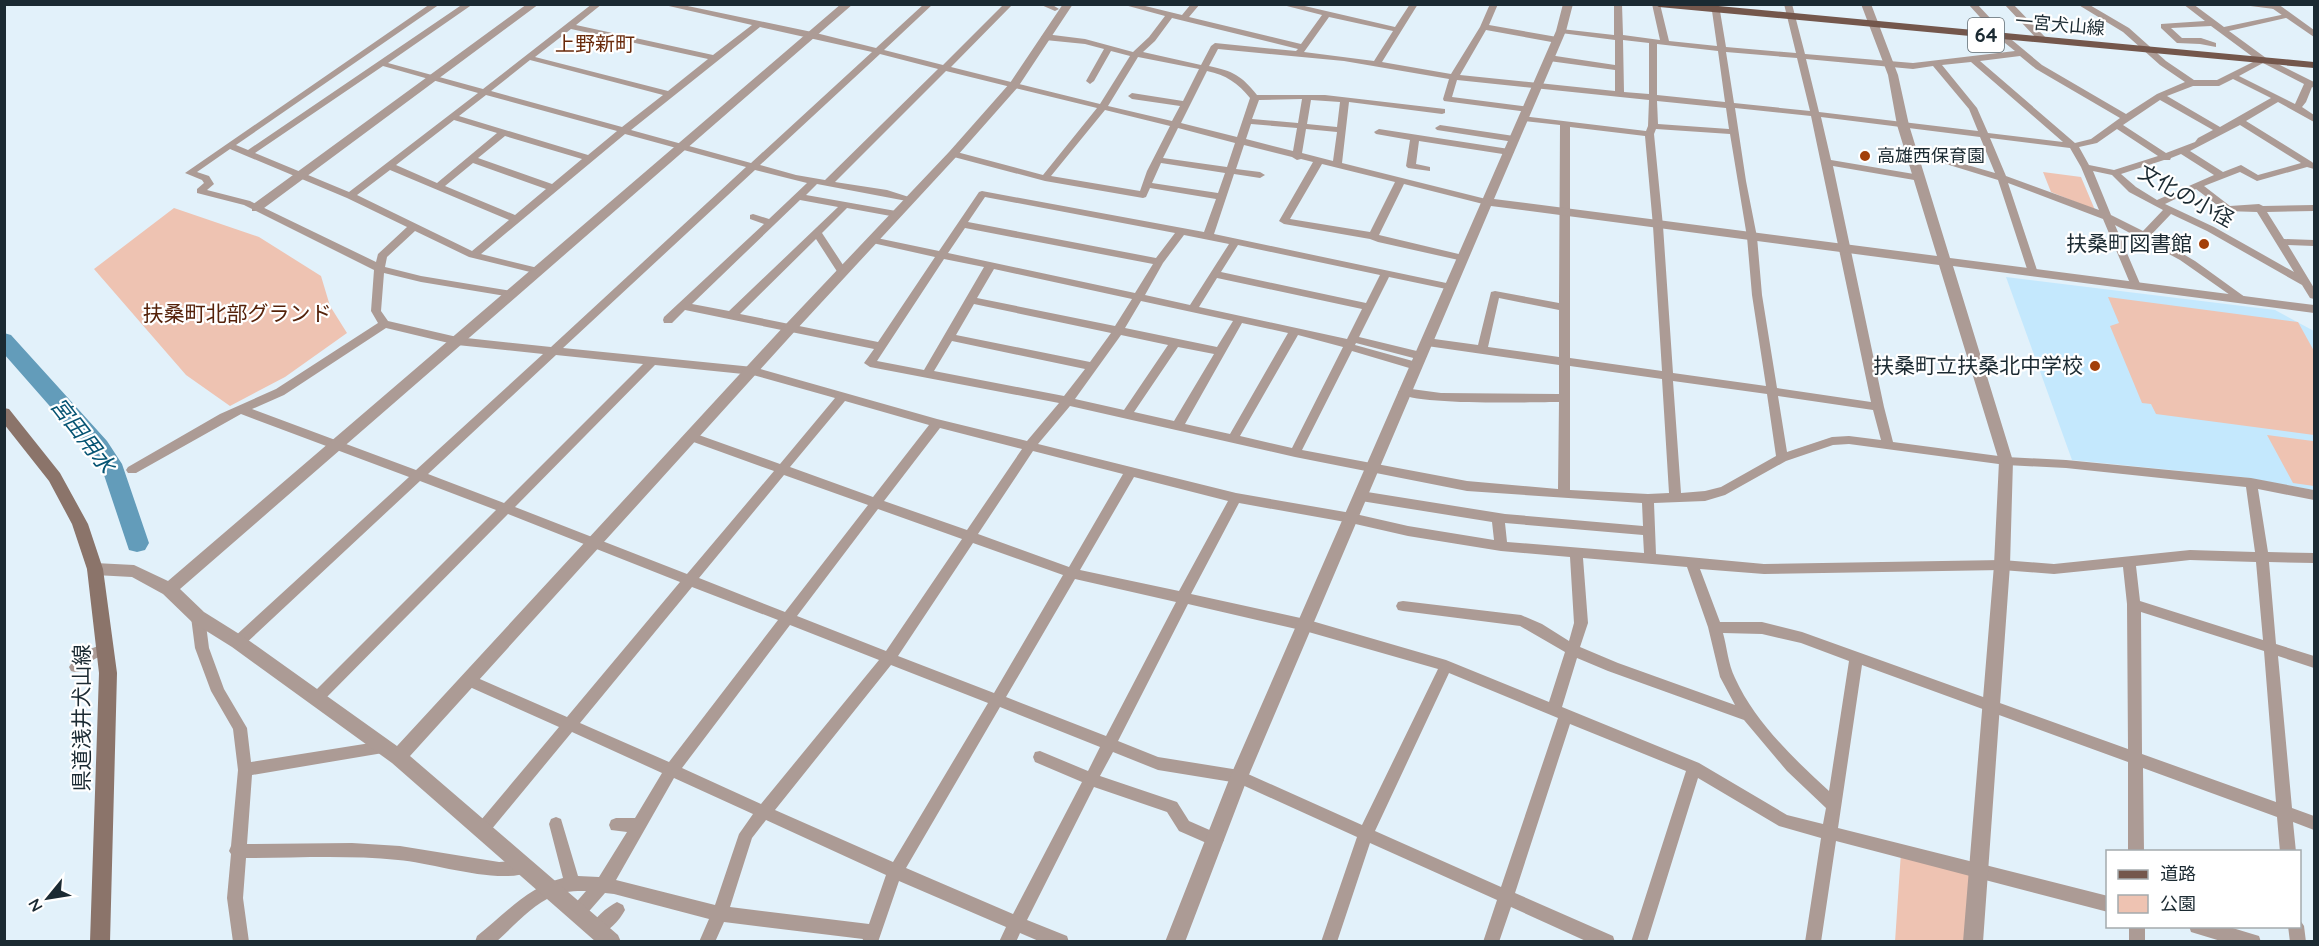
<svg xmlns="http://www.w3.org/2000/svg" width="2319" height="946" viewBox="0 0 2319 946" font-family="Quicksand,'Noto Sans JP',sans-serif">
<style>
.built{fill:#c4e8fd}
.green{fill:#eec3b2}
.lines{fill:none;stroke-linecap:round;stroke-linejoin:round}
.river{fill:#639cba;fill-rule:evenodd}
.minor{fill:#ac9b95;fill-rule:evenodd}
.tertiary{fill:#ac9b95;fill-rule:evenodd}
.secondary{fill:#8b746a;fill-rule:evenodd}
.primary{fill:#74574c;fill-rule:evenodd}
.poi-dot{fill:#a3400a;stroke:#fff;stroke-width:2}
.labels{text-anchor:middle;stroke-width:4.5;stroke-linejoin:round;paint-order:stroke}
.far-street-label{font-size:18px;fill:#1b2a32;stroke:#fff}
.far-poi-label{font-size:18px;fill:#1b2a32;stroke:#fff;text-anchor:start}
.shield{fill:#fff;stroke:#5f6a70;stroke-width:1.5}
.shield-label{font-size:20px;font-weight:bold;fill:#1b2a32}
.far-quarter-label{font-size:20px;fill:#692a0b;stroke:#fff}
.street-label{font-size:21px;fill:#1b2a32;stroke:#fff}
.poi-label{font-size:21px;fill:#1b2a32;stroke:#fff;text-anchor:end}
.park-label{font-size:21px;fill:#55220a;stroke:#fff}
.water-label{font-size:22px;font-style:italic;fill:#065473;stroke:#fff}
</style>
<rect width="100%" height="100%" fill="#e2f1fa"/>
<path class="built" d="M2006,277l269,33 39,21v159l-72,-13 -170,-17z"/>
<path class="green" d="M2043,172l38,5 14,33 -44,-18z
M174,208l85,29 62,39 9,30 17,27 -62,44 -55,29 -44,-31 -92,-106z
M2108,297l190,25 16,29v84l-158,-21 -5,-10 -9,-1 -32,-77 9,-3z
M2267,435l46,6 1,45 -21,-3z
M1901,852l79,19 -7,70 -78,1z"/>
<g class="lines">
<path class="river" d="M4,333l7,2 96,106 15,23 27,79 -4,7 -8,2 -8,-2 -26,-78 -12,-19 -87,-99z"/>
<path class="minor" d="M430,4h10l-204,141 12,5 215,-146h10l-85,59 95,26 109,-85h10l-26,21 137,30 39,-30 -92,-21h18l134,28 64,16 48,-44h9l-49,46 59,15 61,-61h9l-62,63 149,37 30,-48 -19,-5 -17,30 -4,3 -4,-3 18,-32 -19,-5 -40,-4 -4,-3 4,-3 40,5 48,13 16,-15 16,-21 -44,-12h16l45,11 9,-11h9l-11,13 112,27 21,-29 -43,-11h17l99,23 15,-23h8l-36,58 69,12 29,-47 10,-23h8l-9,21 68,12 4,3 -4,3 -71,-13 -26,45 155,16v-21l-66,-9 -4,-3 4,-3 66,10v-25l-54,-7 -4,-2 4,-2 53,6v-31h8l1,31 37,5 -8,-36h8l9,37 48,5 -5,-35 4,-2 4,2 6,36 70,6 -12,-49h8l13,50 108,9 102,-12 -15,-12 -32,-35h9l29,31 36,30 84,49 31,-20 28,-12 -25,-17 -37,-33 -46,-28h11l41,24 37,33 28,19h23l40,-20 -46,-34 -40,2 11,10h19l15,5v4l-16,-3 -23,-1 -16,-15v-4l44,-3 -22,-17h10l31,23 66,-14v4l-61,14 37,27 48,24v6l-2,-1 -6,15 -4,5 12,8v7l-36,-20 -32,19 66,41 2,2v5l-7,-2 -50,14 -17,-9 -36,14 26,20 29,-2 4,2 51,-1v6l-47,1 17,27 30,1v6l-26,-1 26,43v11l-4,-1 -8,-13 -95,-54 -36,-17 -20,21 44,26 54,39 -1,2h-8l-60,-42 -65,-35 26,61 -1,2h-8l-29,-69 -95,-36 30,90 -5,3 -4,-1 -31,-95 -91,-28 5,-3 83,24 -15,-36 -159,-20 10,43 89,15 5,3 -5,3 -87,-15 51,241 9,35 113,15 60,3 185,18 63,12v10l-56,-11 10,63 46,1v10l-45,-1 7,82 38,12v12l-36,-12 14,152 22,8v14l-21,-8 3,30h-16l-3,-35 -134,-49 1,84h-16v-90l-266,-97 -24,163 270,68v16l-272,-71 -15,101h-16l16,-104 -42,-12 -81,-48 -51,164h-16l55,-171 -116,-47 -55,169 98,43 2,6h-27l-77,-35 -12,35h-16l14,-42 -127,-57 -33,99h-16l36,-105 -119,-54 -80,-13 -45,-18 -13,24 77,26 12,19 32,14 3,5 -3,5 -5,2 -5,-2 -32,-14 -12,-19 -73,-25 -67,133 40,16 2,6h-28l-21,-9 -4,9h-17l7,-15 -107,-46 -21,61h-16l1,-3 -139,-17 -9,20h-16l10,-23 -95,-25 -9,-1 -21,24 -6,3 -6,-3 -2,-5 2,-5 14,-16c-11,0 -23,0 -33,5 -21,9 -40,31 -57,46h-21l2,-6c27,-21 52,-50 86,-58l-14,-54 2,-5 5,-2 5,2 17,57 21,1 28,-45 -16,-2 -2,-5 2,-5 5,-2h19l27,-45 -90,-41 -86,104 -5,2 -5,-2 -2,-5 2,-5 83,-99 -96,-43 -2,-4 2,-4 5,-2 5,2 94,41 113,-135 -172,-68 -187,189 -5,2 -5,-2 -2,-4 2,-4 185,-185 -76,-29 -177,165 -5,2 -5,-2 -2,-4 2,-4 176,-161 -168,-63 -105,59h-8l-2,-3 2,-3 92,-53 56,-25 102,-66 -7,-12 3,-41 -130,-65 -47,-12v-4l7,-6 -2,-3 -17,-7zM1329,17l64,14 -19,30 -70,-9zM1172,18l126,31 -2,2 -81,-8 -4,3 -10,19 -58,-13 12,-11zM760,27l112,25 -121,111 -120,-33zM571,29l137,30 -40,32 -133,-34zM1623,40l26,3v51l-25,-2zM1657,44l61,7 7,51 -68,-7zM1218,49l126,12 105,18 -6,20 1,2 83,11 3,-1v-4l-78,-10 5,-17 192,20 -1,26 -2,5 -125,-15 -2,2 5,3 36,4 -1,178 -64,-12 -4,1 -13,53 -51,-7 -5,4 5,4 132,19v29l-118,-1 -37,-5 -6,4c13,14 135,10 161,10l-1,87 -91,-8 -165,-31 50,-99 64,19 6,-4 -2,-3 -65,-18 1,-2 65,17 6,-4 -2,-3 -66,-16 30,-60 62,13 5,-3 -5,-3 -237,-50 20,-60 26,4 5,-3 -5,-3 -24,-3 8,-24 48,12 5,3 4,-1 12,3 -34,59 5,3 86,15 8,3 85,19 4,-1v-4l-88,-21 25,-51 83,21 5,-3 -2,-2 -148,-37 7,-61 93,12 3,-1v-4l-120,-14h-68c-15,-19 -24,-24 -48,-29zM1726,52l71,6 13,53 -76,-8zM880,54l58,15 -113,111 -29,-5 -36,-10zM2020,56l16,13 84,49 -29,21 -16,4 -95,-82zM1138,57l61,12 -16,32 -51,-8 -4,3 4,3 48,7 -8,15 -64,-15zM1806,59l107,10 20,-3 36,43 9,22 -159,-19zM530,60l133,35 -41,32 -131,-36zM1971,62l92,80 -75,-9 -11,-25 -35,-43zM2263,63l41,21 -9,20 -56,-28zM383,66l95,27 -129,99 -94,-39zM946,71l151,37 -54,67 -90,-24 -5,3 2,2 95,25 98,17 3,-1 4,-9 66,11 -12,33 -222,-41 -3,1 -40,59 -67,-14 -4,1v4l67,15 -57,85 -138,-28 76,-75 22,34h8l1,-2 -25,-38 25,-25 49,9 5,-3 -5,-3 -90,-16 11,-11 95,18v-4l-25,-8 -52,-8zM1207,71c19,4 31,12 43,27l-13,39 -56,-14zM2233,79l38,19 -51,29 -53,-31 26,-10h26zM486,95l131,36 -29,24 -129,-39zM1302,99l-4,24 -46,-4 7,-19zM1311,100l29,2 -3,25 -30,-3zM2160,100l53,30 -15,8 -3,4 -29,11 -43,-28zM1657,101l69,7 3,21 -71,-5zM1735,108l76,8 60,286 -94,-14 -15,-93 -5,-58 -11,-56zM1105,110l65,16 -23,45 -7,20 -89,-15zM454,120l43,13 -60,50 -41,-18zM1251,124l46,4 -4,23 -47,-12zM2240,125l61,38 -43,12 -17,-10 -18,7 -33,-21zM1570,127l75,9 8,90 9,145 -92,-13zM1178,128l57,15 -8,24 -64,-9zM1306,129l31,3 -4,29 -31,-8zM1656,129l74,5 17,103 5,58 14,91 -93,-13 -10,-147 -9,-92zM2117,129l41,27 -44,14 -25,-5 -10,-18 18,-4zM625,134l121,33 -195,180 -94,-10 -69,-16 -7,-10 3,-38 37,9 90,15 4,-1 1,-2 -1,-2 -4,-1 -90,-15 -36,-9 2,-10 28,-26 54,26 69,17 4,-1 1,-2 -1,-2 -61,-15zM505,136l77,23 -30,25 -74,-26zM1990,138l80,10 11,19 18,43 -93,-34zM230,149l117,49 60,29 -29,27 -2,8 -126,-61 -43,-11 7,-6 -5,-8 -12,-4zM2181,154l33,21 -57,25 -21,-13 -15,-13 43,-14h6l1,-2zM473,163l73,26 -31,26 -70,-29zM1161,163l64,10 -7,20 -66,-10zM1322,164l73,18 -25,50 -80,-13zM390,170l119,50 -37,31 -115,-56zM755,170l52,13 -38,36 -16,-5 -3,1v4l14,5 -100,93 -1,3 1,3h8l13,-13 189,39 -10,14 6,4 189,36 -32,38 -90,-22 -184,-52 -190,-19zM2093,171l19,4 17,17 34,18 -20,21 -32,-16zM2196,189l29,22 32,1 37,60 -80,-45 -49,-23zM985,197l190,36 -19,25 -188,-36zM800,200l38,7 -109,104 -37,-7zM965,228l188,36 -18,29 -187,-40zM1184,235l45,9 -39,61 -45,-10 18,-32zM1238,245l142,30 -14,28 -145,-31zM944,259l40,8 -60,103 -47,-9zM994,269l138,30 -17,27 -138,-28zM1217,278l145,31 -15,30 -148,-32zM1499,298l60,12v47l-71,-10zM1141,301l92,20 -16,26 -92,-19zM974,304l137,29 -21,29 -134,-27zM1242,323l46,10 -58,101 -45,-10zM386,328l71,17 86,9 -127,116 -164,-61 32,-14zM1121,335l47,10 -44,65 -49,-11zM1298,335l45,12 -51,101 -52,-12zM952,341l133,28 -21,27 -130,-25zM1178,347l36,7 -40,67 -40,-9zM556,355l87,9 -139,139 -76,-29zM655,365l98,10 82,23 -55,66 -84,-30h-8l-2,3 2,3 86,31 -87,103 -172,-67zM1570,366l92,13 7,114 -21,1 -78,-4zM1673,381l94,13 9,62 -55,31 -16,4 -24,2zM1778,396l95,14 8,30 -32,-4 -17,1 -45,15zM845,401l84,24 -56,72 -83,-30zM1070,406l225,51 172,34 175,12 1,23 -138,-12 -144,-23 -4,2 -2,3 2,3 4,2 131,21 2,18 -86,-14 -57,-13 -115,-20 -198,-49zM940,428l82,21 -55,81 -83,-29zM1849,444l157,21 60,3 180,19 9,65 -65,-2 -136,14 -52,-4 -238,4 -108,-10 -2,-51 51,-2 20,-6 61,-34 47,-16zM1033,451l90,23 -54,93 -91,-33zM784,475l84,30 -83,107 -86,-34zM1134,477l94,24 -49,90 -99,-21zM1239,503l112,20 57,13 93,15 69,6 4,66 -5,18 -27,-17 -21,-9 -118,-14 -5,1 -2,4 2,4 5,1 117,15 45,26 -16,50 -103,-42 -141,-41 -114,-25zM878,509l84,30 -76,112 -89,-35zM1505,523l138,12 1,18 -137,-11zM973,543l90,32 -69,118 -96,-37zM1583,558l104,9 21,60 12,50 15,28 -117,-42 -38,-16 8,-24zM2190,560l66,2 7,78 -123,-39 -4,-35zM2123,567l4,37 1,145 -326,-117 -40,-10h-42l-20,-53 64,5 238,-4 52,4zM1075,579l101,23 -70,134 -100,-39zM692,587l86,33 -109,142 -89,-39zM1188,604l117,27 133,38 -76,156 -123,-55 -81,-13 -40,-16zM2141,612l123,39 12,151 -134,-48zM790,625l89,35 -118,144 -79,-36zM1723,633l39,1 39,9 48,18 -20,130c-36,-33 -74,-69 -94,-113 -7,-14 -8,-31 -12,-45zM1577,658l31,13 136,49 43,51 39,37 -3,16 -36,-9 -88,-52 -137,-56zM891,665l97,38 -95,159 -118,-52zM1449,673l109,45 -57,169 -126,-56zM1000,707l100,40 -12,24 -48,-20 -5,1 -2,5 2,5 47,20 -69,132 -107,-46zM674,778l79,36 -14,20 -24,71 -99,-25zM766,820l120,55 -17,49 -139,-17 22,-69z
M1039,4h12l8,5 -4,2z
M2004,4h9l33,34v4h-6z
M2235,4h38l5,3 -4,2z
M1440,125l74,11 5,3 -5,3 -77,-12 -2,-2z
M1379,129l130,20 5,3 -5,3 -90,-14 -3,23 14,3v4l-22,-3 -2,-2 4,-26 -34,-6 -2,-2z
M198,612l5,1 2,4 4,31 15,41 23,39 4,34 132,-21 5,1 2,5 -2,5 -5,1 -131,22 -5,69 105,-1 48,3 99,16 26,-2 5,2 3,5 -3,5c-32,13 -96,-9 -132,-12 -50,-5 -102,-2 -152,-2l-3,40 6,44h-16l-6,-44 4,-44 -2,-3 2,-5 7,-76 -5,-41 -22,-38 -16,-43 -4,-31 2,-4z
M106,643l5,2 2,4 -2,4c-6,2 -14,4 -19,8 -8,5 -10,14 -21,10l-2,-4c8,-14 23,-19 37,-24z
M617,902l6,3 2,5c-5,10 -18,23 -28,27l-6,-2 -2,-6c4,-10 18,-22 28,-27z
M2300,920l4,6 2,16h-16l-2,-16h12z
M2129,926h16v16h-16z
M2189,926h37l33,10 2,6h-37l-33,-10z"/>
<path class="tertiary" d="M527,4h12l-279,207h-8v-6z
M841,4h12l-673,585 24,23 40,25 153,109 389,-422 163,-172 61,-69 53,-79h10l-55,83 -61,69 -161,174 -386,426 208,179 3,7h-25l-204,-179 -160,-116 -40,-25 -29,-28 -31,-17 -37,-2 -6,-1 -2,-5 2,-5 6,-1 39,2 34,16z
M1563,4h10l-7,27 -72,168 443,57 -40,-131 -9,-50 -27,-71h10l27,71 11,50 41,133 364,47v8l-361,-47 60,195 -3,104 -27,377h-20l31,-377 5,-104 -60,-196 -448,-59 -243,571 -63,165h-20l65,-165 326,-746z
M2266,4h12l36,26v7z"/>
<path class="secondary" d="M4,408l5,1 51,64 28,51 15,45 14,104 -7,269h-20l9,-269 -12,-104 -15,-45 -23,-43 -45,-57z"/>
<path class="primary" d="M1654,4h43l617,58v6l-655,-61z"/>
</g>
<g class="poi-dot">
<circle cx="1865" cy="156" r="6"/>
<circle cx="2204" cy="244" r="6"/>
<circle cx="2095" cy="366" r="6"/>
</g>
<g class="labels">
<g class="far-street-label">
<text transform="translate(2060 25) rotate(5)" y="6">一宮犬山線</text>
</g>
<g class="far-poi-label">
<text x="1877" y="162">高雄西保育園</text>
</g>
<rect class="shield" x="1968" y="18" width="36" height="34" rx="4.5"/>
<g class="shield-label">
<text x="1986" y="42">64</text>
</g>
<g class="far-quarter-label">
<text x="595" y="51">上野新町</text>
</g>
<g class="street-label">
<text transform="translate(2186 196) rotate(29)" y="7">文化の小径</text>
<text transform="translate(82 718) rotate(-90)" y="7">県道浅井犬山線</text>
</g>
<g class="poi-label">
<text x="2192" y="251">扶桑町図書館</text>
<text x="2083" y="373">扶桑町立扶桑北中学校</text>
</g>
<g class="park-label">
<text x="237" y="321">扶桑町北部グランド</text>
</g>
<g class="water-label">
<text transform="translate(83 435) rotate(52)" y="8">宮田用水</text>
</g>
</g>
<rect width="2319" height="946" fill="none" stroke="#1b2a32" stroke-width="12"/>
<rect x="2106" y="850" width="195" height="78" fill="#ffffff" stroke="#a4aaad" stroke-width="1.5"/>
<rect x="2118" y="870" width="30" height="9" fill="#74574c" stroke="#a4aaad" stroke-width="1.5"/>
<text x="2160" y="880" font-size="18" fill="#1b2a32">道路</text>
<rect x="2118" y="895" width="30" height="18" fill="#eec3b2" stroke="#a4aaad" stroke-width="1.5"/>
<text x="2160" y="910" font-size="18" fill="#1b2a32">公園</text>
<g transform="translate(48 898) rotate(240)" stroke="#ffffff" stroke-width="4.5" paint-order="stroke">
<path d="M0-4.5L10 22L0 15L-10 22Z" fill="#1b2a32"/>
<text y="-9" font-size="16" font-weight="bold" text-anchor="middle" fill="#1b2a32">N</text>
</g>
</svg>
